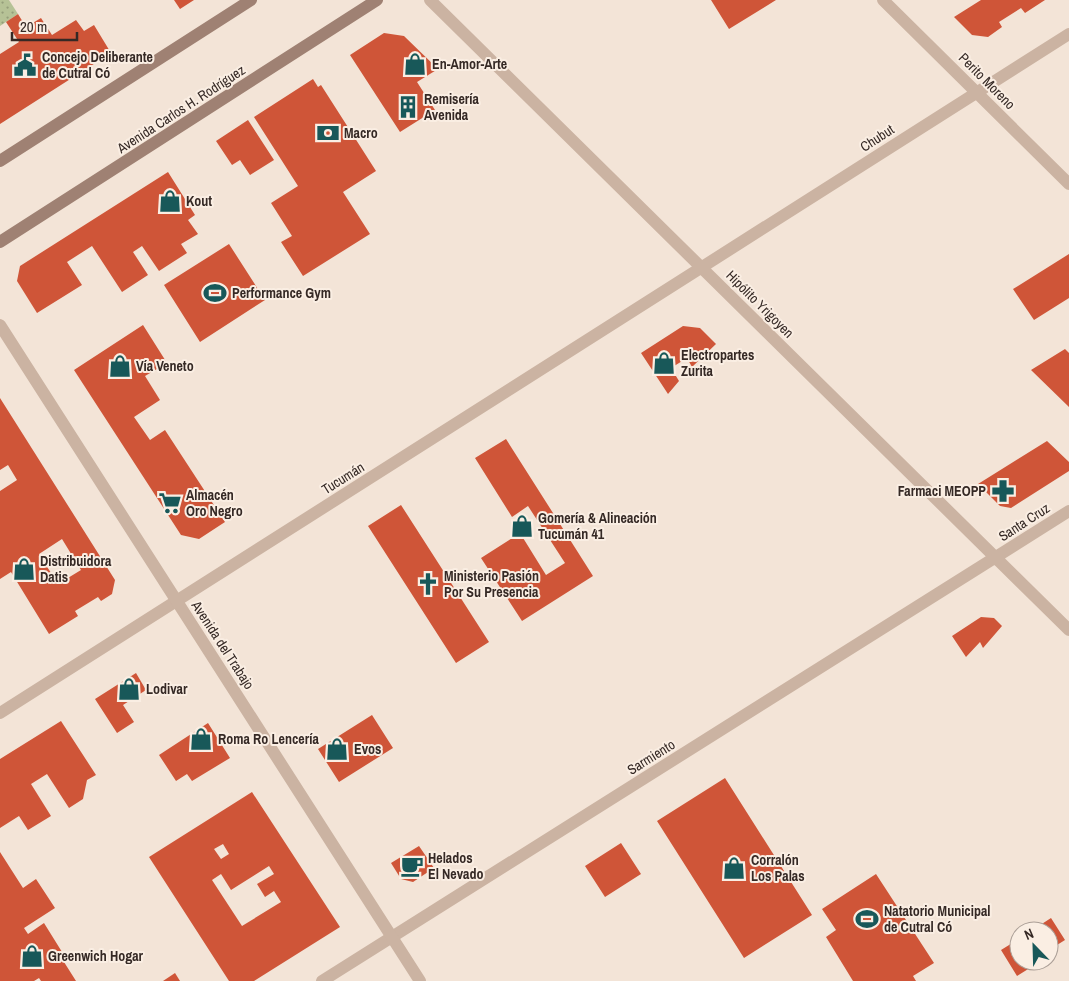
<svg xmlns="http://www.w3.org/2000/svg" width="1069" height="981" viewBox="0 0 1069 981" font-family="'Archivo Narrow',sans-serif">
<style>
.grass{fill:url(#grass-dots)}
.building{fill:#cf5538;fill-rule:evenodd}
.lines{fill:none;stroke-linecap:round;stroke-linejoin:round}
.minor{stroke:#cbb3a2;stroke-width:12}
.tertiary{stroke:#cbb3a2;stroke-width:12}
.secondary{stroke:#9f8173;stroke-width:12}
.labels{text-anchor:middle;stroke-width:4;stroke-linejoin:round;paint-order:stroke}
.poi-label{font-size:14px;font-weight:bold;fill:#352925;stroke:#faeee3;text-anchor:start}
.street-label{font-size:14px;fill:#352925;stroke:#faeee3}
</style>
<defs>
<pattern id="grass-dots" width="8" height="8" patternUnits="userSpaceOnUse" patternTransform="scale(1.25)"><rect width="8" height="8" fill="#b6c296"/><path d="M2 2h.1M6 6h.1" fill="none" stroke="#959e7a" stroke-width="1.8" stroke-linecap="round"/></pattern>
</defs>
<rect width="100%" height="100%" fill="#f3e4d7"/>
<path class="grass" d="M0,0h9l9,14 -18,12z"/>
<path class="building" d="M174,0h20l-14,9z
M711,0h65l-47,29z
M981,0h64l-20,13 -4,-5 -22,14 3,5 -14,10 -16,-2 -18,-18z
M18,14l8,13 15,-9 11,17 24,-15 8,11 10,-6 17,28 -111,71v-70l19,-12 -13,-20z
M384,33l20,3 34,33 -21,13 18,28 -35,22 -50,-77z
M313,79l5,8 3,-2 55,86 -33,21 27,42 -67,42 -22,-34 11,-6 -21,-33 27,-17 -44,-69z
M248,120l26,40 -24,15 -10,-15 -8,5 -16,-24z
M168,172l27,43 -7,5 10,14 -17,10 6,9 -28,18 -17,-25 -9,6 15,23 -26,17 -30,-46 -25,16 15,23 -45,28 -20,-32 3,-15z
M229,244l36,56 -65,42 -36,-57z
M1069,254v44l-35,22 -21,-31z
M143,325l24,38 -22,13 15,24 -26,17 16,23 15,-10 60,92 -26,17 -18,-4 -107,-165z
M683,326l17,2 16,16 -24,23 -5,-9 -16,10 8,13 -11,13 -27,-41z
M1065,349l4,4v54l-38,-37z
M0,398l115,182 -3,14 -11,7 -3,-4 -23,14 3,5 -29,18 -38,-62 -11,7v-88l17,-11 -9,-15 -8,5zM62,539l19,31 -23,14 -19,-30z
M506,439l87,137 -71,45 -41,-63 39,-25 26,42 19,-12 -37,-57 -16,11 -37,-59z
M1047,441l22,21v9l-58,37 -11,-2 -22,-22z
M401,505l88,137 -33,21 -88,-137z
M981,617l13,1 8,8 -19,22 -3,-6 -14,15 -14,-21z
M136,673l10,17 -23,15 11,17 -17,11 -22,-34z
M372,715l21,33 -54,34 -21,-33z
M61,721l35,54 -9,5 -4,19 -14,9 -22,-34 -16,10 20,32 -23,14 -9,-14 -19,12v-69z
M208,723l22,35 -38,23 -5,-7 -11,7 -17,-26z
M725,778l87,137 -68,43 -87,-137z
M252,792l88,135 -86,54h-25l-80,-124zM223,844l6,10 -8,5 -7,-10zM269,866l5,8 -17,10 8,13 9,-6 7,11 -39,24 -30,-46 9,-6 10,16z
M621,843l20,31 -36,23 -20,-31z
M419,846l15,22 -21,14 -12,-3 -10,-16z
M0,852l23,36 13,-9 19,29 -31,20 4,6 16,-11 23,37 -3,2 12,19h-35l-2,-3 -5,3h-34z
M876,874l58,89 -21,13 3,5h-63l-27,-44 10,-7 -14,-21z
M1051,918l14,22 -16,10v-19h-18z
M1019,939v22h22l-24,15 -16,-26z
M175,973l5,8h-17z"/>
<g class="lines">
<path class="minor" d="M430,0l639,630
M883,0l186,184
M0,713l1069,-679
M322,981l747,-470"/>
<path class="tertiary" d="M0,325l420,656"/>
<path class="secondary" d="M0,161l251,-161
M0,242l377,-242"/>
</g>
<defs>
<symbol id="shop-bare" viewBox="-9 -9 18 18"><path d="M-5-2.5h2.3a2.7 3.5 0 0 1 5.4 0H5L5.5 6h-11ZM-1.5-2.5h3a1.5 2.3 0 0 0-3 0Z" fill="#185859" stroke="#faeee3" stroke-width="2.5" paint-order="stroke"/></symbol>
<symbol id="civic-bare" viewBox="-9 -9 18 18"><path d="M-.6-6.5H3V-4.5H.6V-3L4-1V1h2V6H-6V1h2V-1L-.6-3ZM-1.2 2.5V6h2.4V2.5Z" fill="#185859" stroke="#faeee3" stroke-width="2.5" paint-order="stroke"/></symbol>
<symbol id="building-bare" viewBox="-9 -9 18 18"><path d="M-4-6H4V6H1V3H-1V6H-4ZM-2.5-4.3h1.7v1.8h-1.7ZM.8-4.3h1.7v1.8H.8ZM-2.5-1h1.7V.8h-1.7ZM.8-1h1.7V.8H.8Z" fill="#185859" stroke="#faeee3" stroke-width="2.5" paint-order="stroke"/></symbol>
<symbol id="bank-bare" viewBox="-9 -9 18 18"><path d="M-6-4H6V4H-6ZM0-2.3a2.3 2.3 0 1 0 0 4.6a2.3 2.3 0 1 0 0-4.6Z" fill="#185859" stroke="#faeee3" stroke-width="2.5" paint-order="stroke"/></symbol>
<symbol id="stadium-bare" viewBox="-9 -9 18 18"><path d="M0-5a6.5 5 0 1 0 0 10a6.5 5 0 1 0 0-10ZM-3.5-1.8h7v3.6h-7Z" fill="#185859" stroke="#faeee3" stroke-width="2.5" paint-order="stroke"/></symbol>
<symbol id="pharmacy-bare" viewBox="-9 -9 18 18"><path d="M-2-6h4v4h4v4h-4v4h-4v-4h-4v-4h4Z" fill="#185859" stroke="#faeee3" stroke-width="2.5" paint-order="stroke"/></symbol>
<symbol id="supermarket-bare" viewBox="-9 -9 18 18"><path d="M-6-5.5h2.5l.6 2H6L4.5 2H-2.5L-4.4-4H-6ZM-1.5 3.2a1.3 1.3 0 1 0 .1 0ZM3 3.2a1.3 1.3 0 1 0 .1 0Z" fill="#185859" stroke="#faeee3" stroke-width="2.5" paint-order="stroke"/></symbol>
<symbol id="church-bare" viewBox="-9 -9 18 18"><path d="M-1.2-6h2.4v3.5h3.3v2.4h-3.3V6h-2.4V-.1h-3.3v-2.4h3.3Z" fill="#185859" stroke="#faeee3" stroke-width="2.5" paint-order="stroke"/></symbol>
<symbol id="cafe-bare" viewBox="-9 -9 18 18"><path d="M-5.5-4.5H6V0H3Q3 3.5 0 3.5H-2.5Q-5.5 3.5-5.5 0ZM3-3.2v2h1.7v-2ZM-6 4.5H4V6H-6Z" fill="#185859" stroke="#faeee3" stroke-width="2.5" paint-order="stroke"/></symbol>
</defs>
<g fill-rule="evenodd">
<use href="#shop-bare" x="399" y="48" width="32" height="32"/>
<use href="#civic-bare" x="9" y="49" width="32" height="32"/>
<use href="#building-bare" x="392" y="91" width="32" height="32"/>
<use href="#bank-bare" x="312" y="117" width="32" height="32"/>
<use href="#shop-bare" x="154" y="185" width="32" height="32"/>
<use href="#stadium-bare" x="199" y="277" width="32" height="32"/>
<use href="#shop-bare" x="648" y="347" width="32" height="32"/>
<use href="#shop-bare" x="104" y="350" width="32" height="32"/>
<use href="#pharmacy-bare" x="987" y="475" width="32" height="32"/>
<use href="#supermarket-bare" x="154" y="487" width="32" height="32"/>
<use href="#shop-bare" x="506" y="510" width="32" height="32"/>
<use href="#shop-bare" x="8" y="553" width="32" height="32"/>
<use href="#church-bare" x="412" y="568" width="32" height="32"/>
<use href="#shop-bare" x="113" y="673" width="32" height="32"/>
<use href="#shop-bare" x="185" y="723" width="32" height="32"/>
<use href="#shop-bare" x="321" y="733" width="32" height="32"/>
<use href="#cafe-bare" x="396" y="850" width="32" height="32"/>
<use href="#shop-bare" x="718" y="852" width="32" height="32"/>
<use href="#stadium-bare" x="851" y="903" width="32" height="32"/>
<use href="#shop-bare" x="16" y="940" width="32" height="32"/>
</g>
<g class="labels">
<g class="poi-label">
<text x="42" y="62">Concejo Deliberante<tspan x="42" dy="16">de Cutral Có</tspan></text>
<text x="432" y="69">En-Amor-Arte</text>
<text x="424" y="104">Remisería<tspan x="424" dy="16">Avenida</tspan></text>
<text x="344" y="138">Macro</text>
<text x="186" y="206">Kout</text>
<text x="232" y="298">Performance Gym</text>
<text x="681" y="360">Electropartes<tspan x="681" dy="16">Zurita</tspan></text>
<text x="136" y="371">Vía Veneto</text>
<text x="986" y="496" text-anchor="end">Farmaci MEOPP</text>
<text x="186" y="500">Almacén<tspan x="186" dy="16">Oro Negro</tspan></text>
<text x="538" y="523">Gomería &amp; Alineación<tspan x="538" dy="16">Tucumán 41</tspan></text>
<text x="40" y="566">Distribuidora<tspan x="40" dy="16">Datis</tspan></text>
<text x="444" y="581">Ministerio Pasión<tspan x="444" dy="16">Por Su Presencia</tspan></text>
<text x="146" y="694">Lodivar</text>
<text x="218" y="744">Roma Ro Lencería</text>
<text x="354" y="754">Evos</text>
<text x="428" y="863">Helados<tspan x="428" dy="16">El Nevado</tspan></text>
<text x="751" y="865">Corralón<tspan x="751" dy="16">Los Palas</tspan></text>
<text x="884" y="916">Natatorio Municipal<tspan x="884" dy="16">de Cutral Có</tspan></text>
<text x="48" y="961">Greenwich Hogar</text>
</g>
<g class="street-label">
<text transform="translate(987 81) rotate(45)" y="5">Perito Moreno</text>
<text transform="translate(181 109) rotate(-33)" y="5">Avenida Carlos H. Rodríguez</text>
<text transform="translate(877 138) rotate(-33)" y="5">Chubut</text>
<text transform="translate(760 304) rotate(45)" y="5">Hipólito Yrigoyen</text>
<text transform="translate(343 478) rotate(-32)" y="5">Tucumán</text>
<text transform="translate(1024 522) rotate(-33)" y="5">Santa Cruz</text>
<text transform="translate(223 645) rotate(57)" y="5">Avenida del Trabajo</text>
<text transform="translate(651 757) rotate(-32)" y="5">Sarmiento</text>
</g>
</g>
<g transform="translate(1034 946) rotate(337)"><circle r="24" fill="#faeee3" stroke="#ab9f97"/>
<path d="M0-4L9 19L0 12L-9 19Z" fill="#185859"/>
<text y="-8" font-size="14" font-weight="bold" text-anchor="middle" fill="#352925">N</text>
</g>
<path d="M12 32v8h65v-8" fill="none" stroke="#352925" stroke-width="2.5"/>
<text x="20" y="32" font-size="15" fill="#352925" stroke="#faeee3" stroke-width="4" paint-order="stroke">20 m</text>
</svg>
